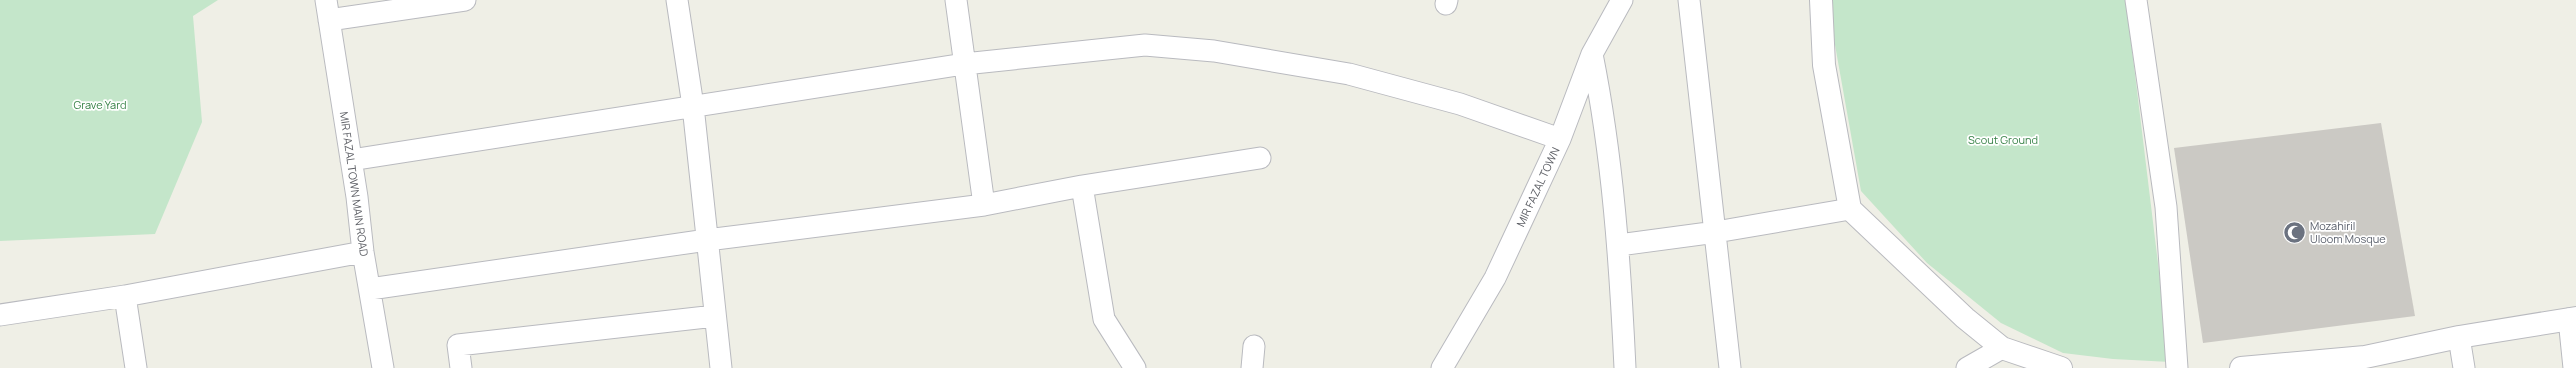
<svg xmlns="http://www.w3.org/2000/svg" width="2576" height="368" viewBox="0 0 2576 368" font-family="Manrope,sans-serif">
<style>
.green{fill:#c4e6ca}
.building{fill:#cbc9c4}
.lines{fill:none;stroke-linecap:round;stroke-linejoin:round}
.minor-casing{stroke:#b9babf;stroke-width:23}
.tertiary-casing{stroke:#b9babf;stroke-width:24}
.minor{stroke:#fff;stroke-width:21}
.tertiary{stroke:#fff;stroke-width:22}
.labels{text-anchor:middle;stroke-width:3.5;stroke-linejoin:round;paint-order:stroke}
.park-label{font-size:11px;fill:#388348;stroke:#fff}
.street-label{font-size:11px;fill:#5e6066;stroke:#fff}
.worship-label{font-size:11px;fill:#5b616d;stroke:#fff;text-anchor:start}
</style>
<rect width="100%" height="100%" fill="#efefe6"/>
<path class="green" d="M0,0h218l-25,16 9,106 -47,112 -155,7z
M1827,0h299l44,362 -57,-3 -50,-6 -62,-30 -74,-60 -66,-72z"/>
<path class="building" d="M2381,123l34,193 -212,27 -29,-195z"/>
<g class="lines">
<defs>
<path id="minor" d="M326,0l31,197 6,55 20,116
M677,0l16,106 28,262
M956,0l28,205 98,-19 22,133 31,49
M1689,0l41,368
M2136,0l30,207 11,161
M1446,4l1,-4
M329,20l136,-20
M1592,54c21,105 28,208 33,314
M351,160l613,-96 181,-19 69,6 135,23 111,30 100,35
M1082,186l178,-28
M1619,245l97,-13 134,-23
M370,289l337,-49 277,-35
M125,296l238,-44
M0,315l125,-19 11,72
M2569,319l5,49
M2459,337l5,31
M461,368l-3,-23 257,-29
M1252,368l2,-22
M1442,368l53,-90 65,-139 32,-85 30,-54
M1967,368l35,-20"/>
<path id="tertiary" d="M1821,0l3,65 26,144 115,109 37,30 59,20
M2241,368l124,-11 94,-20 117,-19"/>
</defs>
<use href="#minor" class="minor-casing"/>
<use href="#tertiary" class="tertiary-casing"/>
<use href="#minor" class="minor"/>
<use href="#tertiary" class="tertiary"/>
</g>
<defs>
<symbol id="mosque-disc" viewBox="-11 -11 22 22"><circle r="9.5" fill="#6b7280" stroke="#fff"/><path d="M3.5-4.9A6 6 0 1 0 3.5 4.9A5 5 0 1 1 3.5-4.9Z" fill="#fff"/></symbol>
</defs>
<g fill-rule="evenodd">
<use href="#mosque-disc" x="2282" y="220" width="25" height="25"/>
</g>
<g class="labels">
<g class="park-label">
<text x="100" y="109">Grave Yard</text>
<text x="2003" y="144">Scout Ground</text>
</g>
<g class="street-label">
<text transform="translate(354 184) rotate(82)" y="4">MIR FAZAL TOWN MAIN ROAD</text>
<text transform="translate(1538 187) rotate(-65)" y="4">MIR FAZAL TOWN</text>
</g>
<g class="worship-label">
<text x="2310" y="230">Mozahiril<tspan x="2310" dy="13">Uloom Mosque</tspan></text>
</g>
</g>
</svg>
